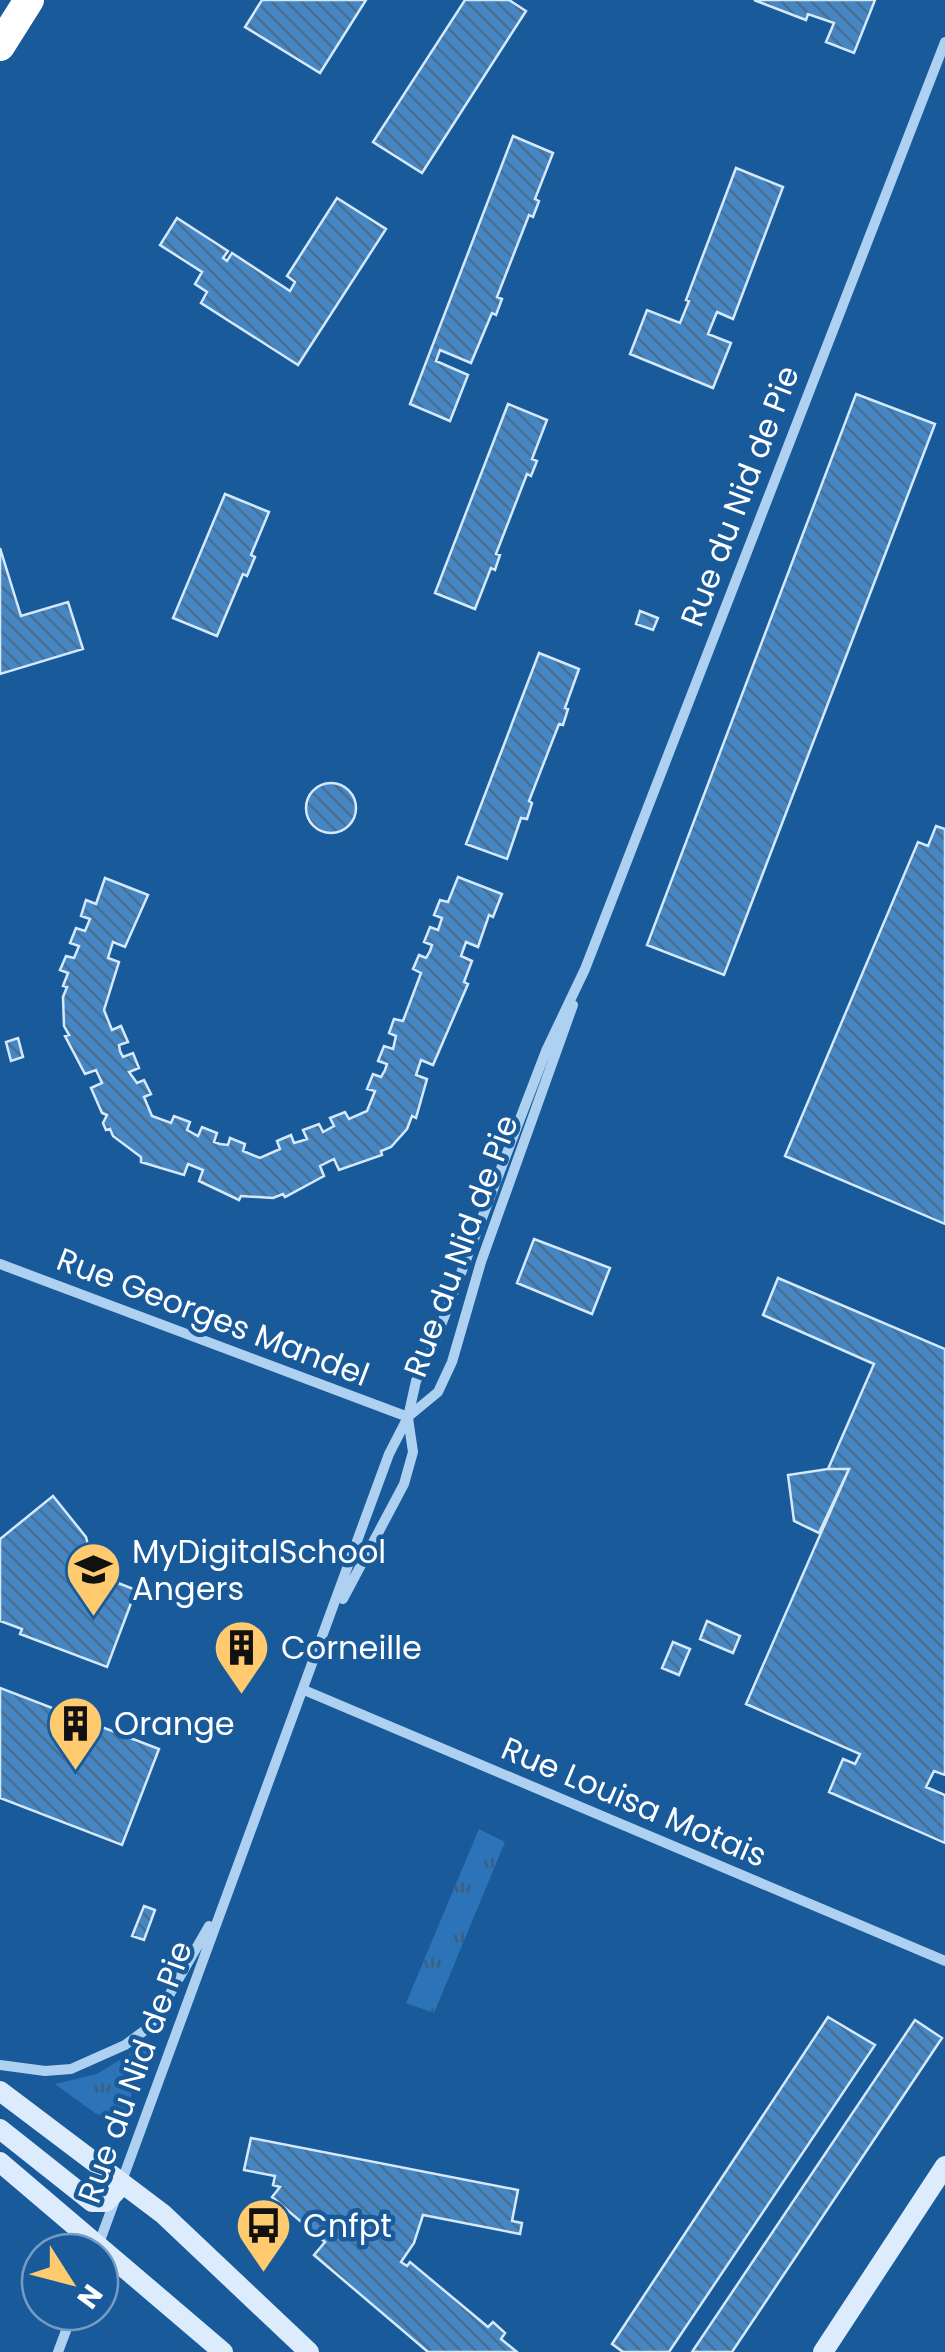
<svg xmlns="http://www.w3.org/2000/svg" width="945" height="2352" viewBox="0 0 945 2352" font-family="Poppins,sans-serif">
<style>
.grass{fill:url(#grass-tufts)}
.building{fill:url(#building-back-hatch);stroke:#d5e9fc;stroke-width:2.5}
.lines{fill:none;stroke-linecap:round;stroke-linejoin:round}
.street{stroke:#aed1f1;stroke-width:10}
.secondary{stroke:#dcecfc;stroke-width:20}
.highway{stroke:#fff;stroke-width:30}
.labels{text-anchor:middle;stroke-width:9;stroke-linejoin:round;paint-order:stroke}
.street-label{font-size:32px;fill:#fff;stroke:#195a9a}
.poi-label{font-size:32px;fill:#fff;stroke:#195a9a;text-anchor:start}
</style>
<defs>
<pattern id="grass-tufts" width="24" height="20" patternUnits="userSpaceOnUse" patternTransform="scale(2.5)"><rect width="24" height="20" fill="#2c74b7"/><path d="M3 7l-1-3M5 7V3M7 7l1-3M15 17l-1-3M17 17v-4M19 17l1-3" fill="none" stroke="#3e5e7c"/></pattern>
<pattern id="building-back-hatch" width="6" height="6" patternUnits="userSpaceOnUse" patternTransform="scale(2.5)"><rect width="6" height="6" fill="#4686c2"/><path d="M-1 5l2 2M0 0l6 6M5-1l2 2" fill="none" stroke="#486f93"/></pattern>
</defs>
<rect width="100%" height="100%" fill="#195a9a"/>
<path class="grass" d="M479,1829l26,13 -71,171 -28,-10z
M146,2044l4,6 -30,73 -25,-10 -40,-29 42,-10z"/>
<path class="building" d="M262,0h104l-46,73 -75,-46z
M465,0h44l17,11 -104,162 -49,-31z
M754,0h121l-21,53 -28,-11 8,-19 -26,-9 -2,6z
M513,136l40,17 -18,46 4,2 -6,16 -4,-2 -32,82 5,2 -6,16 -4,-2 -21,50 -31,-13 -4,11 32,14 -18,46 -40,-17z
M736,168l47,19 -50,132 -16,-7 -9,22 23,9 -18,45 -83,-34 17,-44 33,13 9,-22 -3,-1z
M337,198l49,31 -88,136 -97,-62 6,-11 -12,-8 7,-12 -42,-27 17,-27 51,33 -5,7 4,3 5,-8 58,38 5,-9 -8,-6z
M856,394l79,30 -211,551 -77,-30z
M508,404l39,16 -15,39 5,2 -6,15 -4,-2 -31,80 4,1 -5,15 -4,-2 -16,41 -40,-16z
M225,494l44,18 -18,43 4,2 -8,19 -4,-2 -26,62 -44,-18z
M0,548l21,68 47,-14 15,47 -83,25z
M640,611l18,7 -5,12 -17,-6z
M539,653l40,16 -14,39 3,1 -5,16 -4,-1 -30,77 3,2 -5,16 -6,-1 -14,41 -41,-15z
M306 808a25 25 0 1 1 50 0a25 25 0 1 1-50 0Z
M936,826l9,3v395l-160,-68 133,-314 10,4z
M458,877l44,17 -9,23 -4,-2 -11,32 -12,-5 -5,14 11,5 -8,21 4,2 -35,81 -12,-5 -5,15 11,4 -11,39 -4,-2 -5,13 -16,18 -10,4 1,4 -43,15 -5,-11 -14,7 4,10 -39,21 -2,-3 -10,4 -32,-2 -2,4 -40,-19 4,-11 -15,-6 -4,11 -43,-13v-5l-28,-21 -3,-7 -4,1 -3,-7 4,-8 -5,-2 -11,-25 11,-5 -6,-13 -11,4 -20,-38 4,-1 -5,-9 -1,-29 4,-10 -4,-1 5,-13 -8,-3 6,-14 8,2 5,-12 -9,-3 6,-15 9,3 5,-12 -9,-3 5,-16 10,4 9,-26 43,17 -23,52 -12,-5 -5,16 11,4 -15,48 8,20 9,-4 7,16 -9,3 1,6 3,6 10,-4 6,15 -10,4 8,11 7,-3 7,14 -7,3 8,19 19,7 3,-7 16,6 -3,8 11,6 4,-9 15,6 -3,9 6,2 8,1 2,-7 15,6 -2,7 17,7 20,-9 -3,-8 14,-6 3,8 7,-2 6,-2 -4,-9 16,-6 4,8 11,-6 -4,-8 15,-6 4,7 18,-8 8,-20 -8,-2 6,-15 8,3 4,-7 2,-6 -9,-3 6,-15 9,3 3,-13 -7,-3 5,-14 9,2 18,-48 -8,-4 6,-14 7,3 4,-7 2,-6 -8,-3 6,-15 8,3 4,-12 -8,-3 6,-15 8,2z
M18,1038l5,19 -12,4 -5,-19z
M534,1239l76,29 -18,46 -75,-31z
M778,1278l167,71v426l-11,-4 -8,16 19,8v48l-116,-51 14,-33 12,5 5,-10 -114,-50 103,-235h-21l46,-105 -111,-49z
M828,1469h21l-30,64 -25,-12 -6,-46z
M53,1496l33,41 9,37 41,16 -29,77 -87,-33 2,-5 -22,-8v-82z
M707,1621l33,15 -7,17 -33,-14z
M673,1642l17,7 -11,26 -17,-7z
M0,1688l159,61 -37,96 -122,-47z
M144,1906l11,4 -11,30 -12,-4z
M828,2017l47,28 -206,307h-46l-11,-8z
M915,2020l27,18 -210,314h-40z
M251,2138l267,52 -6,31 10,2 -2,11 -97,-19 -9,28 -13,19 6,4 3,-4 78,65 5,-5 12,11 -4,6 16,13h-89l-114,-97 11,-13 -53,-45 8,-10 -7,-2 2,-9 -31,-6z"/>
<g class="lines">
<path class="street" d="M0,1264l408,153
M409,1416l29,-24 14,-30 29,-100 92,-257
M343,1599l61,-115 9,-32 -5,-34
M304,1690l641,271
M0,2065l45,6 26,-2 54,-24 27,-20 57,-99
M98,2246l291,-792 19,-37 8,-36 14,-27 116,-303 39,-82 360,-927
M58,2352l15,-40"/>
<path class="secondary" d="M0,2091l163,123 146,138
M0,2129l92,73h14l17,-18
M0,2162l223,190
M823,2352l122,-186"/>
<path class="highway" d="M0,46l29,-46"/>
</g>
<defs>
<symbol id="university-pin" viewBox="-11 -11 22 30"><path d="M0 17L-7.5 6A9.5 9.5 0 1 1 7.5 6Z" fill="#ffcb6e" stroke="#195a9a"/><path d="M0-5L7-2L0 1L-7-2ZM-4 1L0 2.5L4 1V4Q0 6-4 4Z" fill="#111"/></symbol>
<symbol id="building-pin" viewBox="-11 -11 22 30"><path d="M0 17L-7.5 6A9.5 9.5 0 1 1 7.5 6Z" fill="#ffcb6e" stroke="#195a9a"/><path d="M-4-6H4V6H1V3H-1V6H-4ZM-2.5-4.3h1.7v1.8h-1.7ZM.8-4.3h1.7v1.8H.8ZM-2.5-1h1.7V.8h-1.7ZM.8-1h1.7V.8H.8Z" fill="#111"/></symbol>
<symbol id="bus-pin" viewBox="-11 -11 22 30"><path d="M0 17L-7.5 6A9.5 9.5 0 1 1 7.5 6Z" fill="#ffcb6e" stroke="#195a9a"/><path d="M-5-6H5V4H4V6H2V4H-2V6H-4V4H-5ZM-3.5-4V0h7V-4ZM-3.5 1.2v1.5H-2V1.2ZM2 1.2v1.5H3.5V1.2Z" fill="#111"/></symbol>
</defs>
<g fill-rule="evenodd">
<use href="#university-pin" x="62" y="1538" width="63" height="86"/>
<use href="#building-pin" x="210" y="1616" width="63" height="86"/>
<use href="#building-pin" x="44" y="1692" width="63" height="86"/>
<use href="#bus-pin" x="232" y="2194" width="63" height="86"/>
</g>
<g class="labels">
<g class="street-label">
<text transform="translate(740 496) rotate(-69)" y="11">Rue du Nid de Pie</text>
<text transform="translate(461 1246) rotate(-70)" y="11">Rue du Nid de Pie</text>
<text transform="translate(213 1317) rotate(21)" y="11">Rue Georges Mandel</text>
<text transform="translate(634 1802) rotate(23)" y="11">Rue Louisa Motais</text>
<text transform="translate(135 2072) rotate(-70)" y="11">Rue du Nid de Pie</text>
</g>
<g class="poi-label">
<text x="132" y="1563">MyDigitalSchool<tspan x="132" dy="37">Angers</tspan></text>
<text x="281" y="1659">Corneille</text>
<text x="114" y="1735">Orange</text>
<text x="303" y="2237">Cnfpt</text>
</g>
</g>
<g transform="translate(70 2282) rotate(126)"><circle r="48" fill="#195a9a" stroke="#759cc2" stroke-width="2.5"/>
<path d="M0-8L18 38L0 25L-18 38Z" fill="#ffcb6e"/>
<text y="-15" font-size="28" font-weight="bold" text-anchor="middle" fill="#ffffff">N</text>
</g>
</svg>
